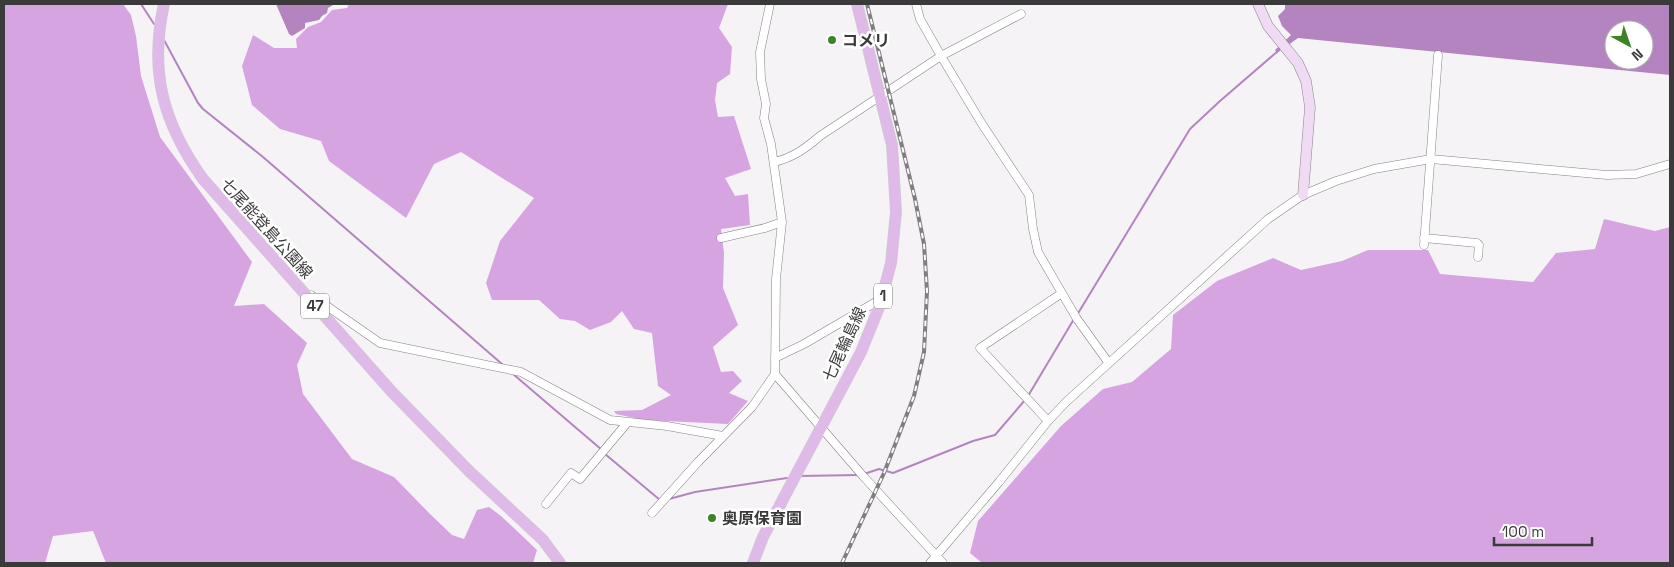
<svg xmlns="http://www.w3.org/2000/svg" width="1674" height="567" viewBox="0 0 1674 567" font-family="'Space Grotesk','Noto Sans JP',sans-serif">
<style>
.forest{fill:#d5a4e1}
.water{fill:#b484c0;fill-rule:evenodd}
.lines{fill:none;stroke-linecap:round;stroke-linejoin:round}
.stream{stroke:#b484c0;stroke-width:2}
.street-casing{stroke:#858286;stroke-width:9}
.secondary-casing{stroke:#858286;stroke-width:11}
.primary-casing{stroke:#d0d0d0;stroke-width:12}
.street{stroke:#fff;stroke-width:8}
.secondary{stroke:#efdcf4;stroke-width:10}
.primary{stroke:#dfbae9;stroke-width:11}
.rail-casing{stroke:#807e80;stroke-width:4}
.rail{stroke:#fff;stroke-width:2;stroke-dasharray:5.5;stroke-linecap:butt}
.poi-dot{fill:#3c8328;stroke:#fff;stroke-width:2}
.labels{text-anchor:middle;stroke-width:5;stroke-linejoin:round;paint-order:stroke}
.shield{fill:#fff;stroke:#767576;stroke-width:1}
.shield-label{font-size:15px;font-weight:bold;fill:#3b3a3b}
.poi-label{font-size:16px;font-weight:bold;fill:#3b3a3b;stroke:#fff;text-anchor:start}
.street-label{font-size:16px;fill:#3b3a3b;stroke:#fff}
</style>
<rect width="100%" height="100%" fill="#f6f3f7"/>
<path class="forest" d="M4,4h119l8,11 5,21 5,40 19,61 92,125 -18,44 30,-2 43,39 -10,22 6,29 49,65 42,18 35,36 23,22 12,4 13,-29 12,-3 12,9 36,34 -4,13h-427l-13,-32 -40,5 -8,27h-41z
M349,4h379l-9,24 13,19 -2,27 -13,9 -2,17 3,17 16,-1 17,53 -26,9 10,18 13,-2 2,31 -29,4 3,24 -1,35 15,37 -25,22 8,25 12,-1 9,10 -13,12 19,8 -20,23 -84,-4 -28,-6 -2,-3 28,-1 29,-15 -13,-9 -6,-53 -18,-4 -12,-18 -11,11 -21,8 -15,-9 -15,-2 -21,-19h-47l-6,-17 14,-42 34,-43 -73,-46 -27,12 -28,54 -77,-57 -8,-20 -41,-12 -28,-24 -10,-39 11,-31 21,13h23l-1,-9 12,-12 13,-5 11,-12 15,-2z
M1604,219l51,12 15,-4v336h-688l-12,-10 8,-32 83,-95 42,-37 29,-7 39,-33 2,-34 44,-34 56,-23 28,12 41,-9 26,-11h60l12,24 93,8 23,-29 39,-4z"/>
<path class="water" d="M276,4h59l-7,4 -1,5 -5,3 -3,4 -14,3v5l-13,8 -3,-2z
M1285,4h385v71l-372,-37 -21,15 -2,-3 16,-15 -9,-9 -4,-10 7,-7zM1614,30h30v30h-30z"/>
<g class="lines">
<path class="stream" d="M141,4l13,20
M164,40l34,63 5,6 60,48 239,207
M1077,315l113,-186 30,-28 58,-50
M513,374l89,76
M1028,396l46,-77
M605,454l55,46
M864,474l15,-5 14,4 80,-32 22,-6 30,-35
M799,476l60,-1
M669,499l26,-7 92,-14"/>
<defs>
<path id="street" d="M916,4l4,15 21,37 41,68 47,71 4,34 5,23 39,67 31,43
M774,162c18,-4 31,-13 46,-26l121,-80 80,-42
M721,238l44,-10 17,-6
M1424,238l53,5 2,2 -1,12
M1424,245l14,-190
M311,295l69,48 141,29 89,48 57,6 56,10
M775,358l29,-14 77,-45
M775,374l88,102 80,87
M1048,421l-68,-73 82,-55
M546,504l25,-31 9,6 47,-56
M652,513l46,-51 54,-55 23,-33 1,-95 6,-57 -11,-78 -7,-26 2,-14 -5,-25 -1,-27 10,-48
M930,563l69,-81 49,-61 18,-19 202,-183 35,-24 33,-14 38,-12 57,-10 176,16 29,-1 34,-10"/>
<path id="secondary" d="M1258,4l10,22 30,37 8,18 4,26 -7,88"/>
<path id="primary" d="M164,4c-15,68 -1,119 39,175l189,213 77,79 74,69 17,23
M753,563l10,-26 98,-185 19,-47 11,-42 5,-51 -4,-67 -35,-141"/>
</defs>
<use href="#street" class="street-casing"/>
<use href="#secondary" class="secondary-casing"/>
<use href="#primary" class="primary-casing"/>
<use href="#street" class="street"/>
<use href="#secondary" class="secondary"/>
<use href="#primary" class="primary"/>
<defs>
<path id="rail" d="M842,563l42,-90 30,-77 10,-44 3,-61 -3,-47 -9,-45 -48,-195"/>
</defs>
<use href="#rail" class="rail-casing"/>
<use href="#rail" class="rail"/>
</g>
<g class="poi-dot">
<circle cx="832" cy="40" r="5"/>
<circle cx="712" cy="518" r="5"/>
</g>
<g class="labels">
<g class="shield">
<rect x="874" y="283.5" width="18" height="25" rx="4"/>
<rect x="301" y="293.5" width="28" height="25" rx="4"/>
</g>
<g class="shield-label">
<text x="883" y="301">1</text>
<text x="315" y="311">47</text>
</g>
<g class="poi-label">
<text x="842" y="46">コメリ</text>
<text x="722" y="524">奥原保育園</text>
</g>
<g class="street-label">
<text transform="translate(267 228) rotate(48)" y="6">七尾能登島公園線</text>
<text transform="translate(844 344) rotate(-65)" y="6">七尾輪島線</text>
</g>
</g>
<rect width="1674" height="567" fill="none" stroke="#3b3a3b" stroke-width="10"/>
<g transform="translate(1629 45) rotate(140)"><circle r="24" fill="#ffffff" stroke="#b1b0b1"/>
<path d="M0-4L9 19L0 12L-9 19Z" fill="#3c8328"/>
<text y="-8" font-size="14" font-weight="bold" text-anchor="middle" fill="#3b3a3b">N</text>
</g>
<path d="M1494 537v8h98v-8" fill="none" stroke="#3b3a3b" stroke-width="2.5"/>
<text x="1502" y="537" font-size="15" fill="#3b3a3b" stroke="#ffffff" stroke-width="4" paint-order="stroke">100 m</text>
</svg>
